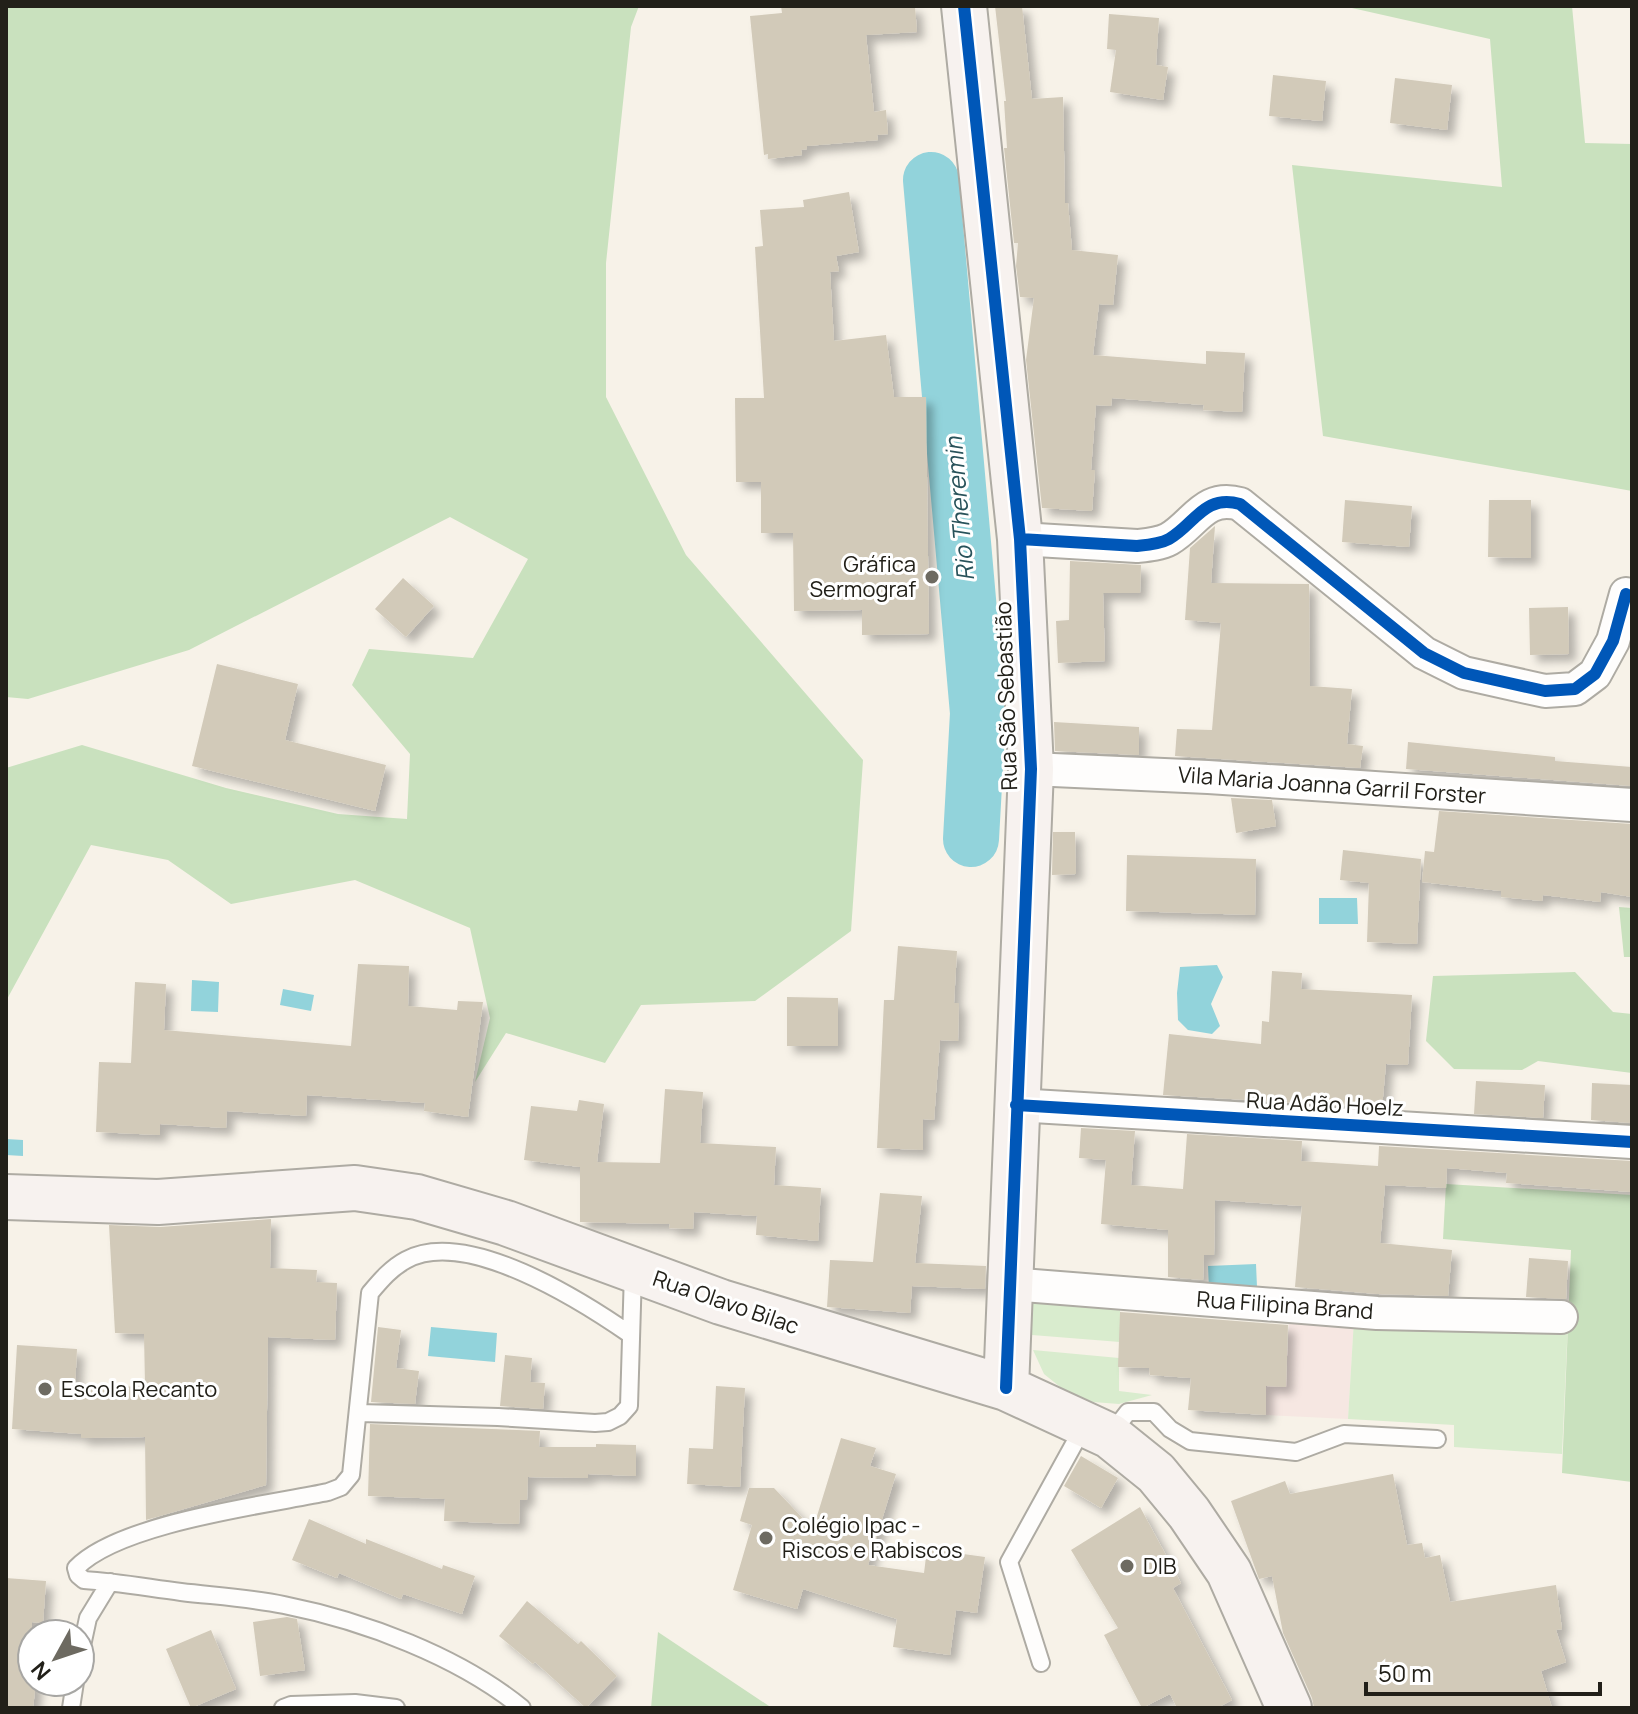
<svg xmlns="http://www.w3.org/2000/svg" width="1638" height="1714" viewBox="0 0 1638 1714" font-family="Manrope,sans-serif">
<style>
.industrial{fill:#f6e7e2}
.green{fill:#d9ecce}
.forest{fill:#c9e1be}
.water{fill:#92d3db}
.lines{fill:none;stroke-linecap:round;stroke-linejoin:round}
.river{stroke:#92d3db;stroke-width:56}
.building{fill:#d2cab9;filter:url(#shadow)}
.lane-casing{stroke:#aeaba3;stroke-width:20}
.street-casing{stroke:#aeaba3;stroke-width:36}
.secondary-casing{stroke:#aeaba3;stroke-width:48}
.lane{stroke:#fefdfc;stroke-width:16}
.street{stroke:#fefdfc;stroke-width:32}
.secondary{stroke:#f7f2ef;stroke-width:44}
.cycleway-casing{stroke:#fff;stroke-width:17}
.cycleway{stroke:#0057b8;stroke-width:12}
.poi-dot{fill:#6d6a61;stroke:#fff;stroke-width:3}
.labels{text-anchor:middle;stroke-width:6;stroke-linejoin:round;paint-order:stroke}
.poi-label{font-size:22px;fill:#222019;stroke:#fff;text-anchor:start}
.street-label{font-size:22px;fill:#222019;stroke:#fff}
.water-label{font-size:24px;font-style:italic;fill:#28525a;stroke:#fff}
</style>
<defs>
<filter id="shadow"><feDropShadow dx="7" dy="7" stdDeviation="4" flood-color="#0004"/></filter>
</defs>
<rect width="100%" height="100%" fill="#f7f2e8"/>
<path class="industrial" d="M1289,1318l65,1 -6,100 -82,-4v-29h20z"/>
<path class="green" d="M1031,1289l114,8v14l-25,-1v32l-88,-7z
M1354,1319l214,2 -6,133 -108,-7v-22l-106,-6z
M1033,1350l86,8v33l33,4 -33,9 -26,-2 -29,-12 -20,-16z"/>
<path class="forest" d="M6,6h633l-8,21 -25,236v134l80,158 177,205 -12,171 -96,70 -114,4 -36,58 -99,-30 -31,49 15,-64 -20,-90 -115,-48 -124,24 -63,-44 -77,-15 -85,156v-233l76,-23 144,43 112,26 69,5 3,-65 -58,-69 17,-36 104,9 55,-99 -78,-42 -261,133 -161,49 -22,-2z
M1343,6h229l13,137 47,1v347l-309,-55 -31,-271 210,22 -12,-148z
M1619,907l13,1v49h-8z
M1575,972l38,40 19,2v59l-94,-12 -16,9 -68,-1 -28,-28 7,-65z
M1446,1184l186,11v287l-70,-9 9,-223 -128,-11z
M658,1632l114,76h-121z"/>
<path class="water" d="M1319,898h38l1,26h-39z
M1217,965l6,12 -12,27 9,22 -8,8 -24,-4 -10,-10 -1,-27 3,-26z
M192,980l27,2 -1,30 -27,-1z
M283,989l31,6 -3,16 -31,-6z
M6,1139l17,1v16l-17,-1z
M1256,1264l1,23 -48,2 -1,-23z
M431,1327l66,6 -2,29 -67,-6z"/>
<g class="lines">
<path class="river" d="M931,180l47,533 -7,126"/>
</g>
<path class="building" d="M781,6h134l2,26 -51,3 8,77 12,-2 2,24 -11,1 1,5 -71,6v3l-6,1 1,5 -34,4v-5l-4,1 -14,-139 32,-3z
M995,6h27l10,93 31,-2 2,106h3l4,47 46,5 -5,50 -14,-1 -6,51 113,9v-13l39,2 -3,59 -39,-2 1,-5 -92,-7 -1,8 -15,-1 -5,65h4l-3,41 -50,-3 -16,-148 8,-62 -14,-1 -4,-31 2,-23h-4l-10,-95h3l-3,-47h2z
M1109,14l50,4 -3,47 12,2 -5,33 -53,-8 6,-42 -9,-1z
M1273,75l53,6 -4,40 -53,-5z
M1395,78l57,7 -5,45 -57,-7z
M849,192l10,60 -23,4 3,15 -9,1 4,69 52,-6 8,62h32l3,237 -67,1v-25l-68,1 -1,-78h-32v-51h-25l-1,-84h29l-9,-151 8,-1 -3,-36 44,-3 -1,-7z
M1345,500l67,6 -3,41 -67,-5z
M1489,500h42v58l-43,-1z
M1215,526l-4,57 98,1 1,102 42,3 -5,55 16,2 -3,22 -185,-12 2,-27 35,1 9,-107 -36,-3 5,-72z
M1070,561l71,4 -1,28h-37l2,68 -47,2 -2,-42 13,-1z
M403,578l31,28 -28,31 -31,-28z
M1568,607l1,47 -39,1 -1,-47z
M217,664l81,20 -13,56 101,25 -11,46 -183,-45z
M1054,722l85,5v28l-84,-4z
M1408,742l147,15v4l77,6v19l-226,-17z
M1231,798l41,2 4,26 -40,7z
M1439,811l193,13v73l-31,-5 -1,10 -57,-7 -1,6 -41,-4v-6l-79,-9 3,-31 9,1z
M1053,832h22l1,42 -24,1z
M1343,850l78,9 -4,85 -50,-2 2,-59 -29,-3z
M1127,855l129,4 -1,56 -129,-4z
M898,946l59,5 -3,52h5l-1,38 -18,-1 -6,80 -11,-1v31l-46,-2 7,-148h10z
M358,964l51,2 -1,40 49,4 1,-9 25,1 -15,115 -44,-6 1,-8 -118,-8 -1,21 -79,-5 -1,17 -66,-4v11l-64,-3 3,-70 32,1 4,-81 31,2 -2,46 187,16z
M1272,971l30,2 -1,16 111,6 -4,70 -22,-1 -4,44 -219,-13 6,-61 92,10 1,-23 7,1z
M787,997l51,1v48h-51z
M1476,1081l69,4 -2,33 -69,-4z
M1592,1083l40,2v38l-41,-3z
M665,1089l38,3 -3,51 76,4 -2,38 47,3 -3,53 -62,-6 1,-19 -63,-4 -1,17 -24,-1 1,-4 -90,-2v-55l-56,-7 7,-54 46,5 2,-11 25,4 -7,58 63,1z
M1081,1128l54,3 -4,54 52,4 4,-55 115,7 -1,20 77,5 1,-20 253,15v31l-126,-9 1,-10 -60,-5 -1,20 -61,-3 -5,58 72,7 -4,46 -70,-2 -83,-7 7,-81 -87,-6 -1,55h-10l-1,25 -35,-3v-47l-67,-6 5,-64 -27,-2z
M880,1193l42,3 -7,67 71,3 -1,23 -73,-3 -2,27 -83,-6 3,-47 43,2z
M271,1219l-1,49 47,2 -1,12 21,1 -2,57 -67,-3 -2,148 -120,35 -1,-83 -64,1v-4l-69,-5 5,-84 60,4 -2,39 70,-2 -1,-52 -29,-1 -6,-108 51,2z
M1529,1258l39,3 -2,38 -40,-2z
M1120,1312l168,13 -2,62 -20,-1v29l-78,-5 3,-32 -41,-3 -1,-7 -31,-1z
M378,1327l23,3 -5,38 23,3 -4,33 -44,-2z
M505,1355l27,3 -2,24 15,1 -2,26 -43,-3z
M716,1386l29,2 -5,99 -53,-3 2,-36 24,1z
M370,1424l170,7 -1,16h57v-3l40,1v31l-48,-2v4l-60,-1 -1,23h-7l-1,24 -75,-3 1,-22 -77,-3z
M841,1438l35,10 -6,18 26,8 -28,91 56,8 3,-24 58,8 -8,56 -21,-3 -6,45 -57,-8 4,-28 -94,-30 -6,20 -64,-19 19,-65 -12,-4 9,-33h25l39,41z
M1081,1456l37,22 -17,30 -37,-22z
M1393,1474l14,71 15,-2 3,15 15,-3 10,47 106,-17 6,44 -6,1 10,32 -25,9 11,37h-238l-2,-10 -29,-65 -11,-57 -13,3 -28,-78 54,-20 5,13z
M1140,1507l41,76 -8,5 59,112 -15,8h-40l-7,-14 -28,14 -38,-73 14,-7 -47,-78z
M309,1519l57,25v-5l76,30 1,-4 32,11 -13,38 -59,-20 -2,5 -62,-26 -2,5 -45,-18z
M6,1578l40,3 -3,42 -11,-1v60h4l-3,26h-27z
M527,1601l51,43 3,-3 36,35 -31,32 -51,-46 -2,2 -34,-28z
M287,1617l10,2 8,51 -45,6 -7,-54z
M211,1630l25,59 -45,19 -25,-59z"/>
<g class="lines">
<defs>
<path id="lane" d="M360,1413l138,4 97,6 13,-1 12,-6 9,-10 4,-134
M1110,1435l18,-23h26l16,17 20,12 106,11 48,-18 93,5
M80,1655l8,-37 22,-36
M1041,1663l-32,-101 76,-138
M71,1708l4,-26
M283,1708l8,-3 64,-2 41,5
M522,1708c-64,-52 -158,-87 -238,-103 -34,-7 -69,-9 -103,-13 -32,-4 -64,-10 -97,-12l-6,-5 -2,-7c43,-45 189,-63 252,-76l13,-5 10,-12 19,-182c11,-13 21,-25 36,-33 60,-33 176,41 225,75"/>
<path id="street" d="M1020,539l117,7c10,-1 23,-2 32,-7 26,-15 35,-45 71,-35l184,149 40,20 81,18 30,-2 20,-15 18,-33 13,-47
M1031,769l177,8 424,28
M1016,1105l616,37
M1009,1284l368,29 184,4"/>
<path id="secondary" d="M964,6l56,533 11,230 -25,619
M6,1197l152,5 197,-14 62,9 89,26 215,79 285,86 104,48 46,37 33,40 40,59 60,136"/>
</defs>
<use href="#lane" class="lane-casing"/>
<use href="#street" class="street-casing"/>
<use href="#secondary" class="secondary-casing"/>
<use href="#lane" class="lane"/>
<use href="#street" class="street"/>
<use href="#secondary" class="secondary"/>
<defs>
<path id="cycleway" d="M964,6l56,533 11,230 -25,619
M1020,539l117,7c10,-1 23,-2 32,-7 26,-15 35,-45 71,-35l184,149 40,20 81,18 30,-2 20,-15 18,-33 13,-47
M1016,1105l616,37"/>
</defs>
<use href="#cycleway" class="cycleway-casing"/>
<use href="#cycleway" class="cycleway"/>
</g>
<g class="poi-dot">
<circle cx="932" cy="577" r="8"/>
<circle cx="45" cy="1389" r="8"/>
<circle cx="766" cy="1538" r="8"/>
<circle cx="1127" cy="1566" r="8"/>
</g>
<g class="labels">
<g class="poi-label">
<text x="916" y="572" text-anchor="end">Gráfica<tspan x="916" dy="25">Sermograf</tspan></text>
<text x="61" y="1397">Escola Recanto</text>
<text x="782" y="1533">Colégio Ipac -<tspan x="782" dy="25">Riscos e Rabiscos</tspan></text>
<text x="1143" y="1574">DIB</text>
</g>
<g class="street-label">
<text transform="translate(1006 696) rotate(-92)" y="8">Rua São Sebastião</text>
<text transform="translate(1332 785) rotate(4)" y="8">Vila Maria Joanna Garril Forster</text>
<text transform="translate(1325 1104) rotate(3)" y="8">Rua Adão Hoelz</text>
<text transform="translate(726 1302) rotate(19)" y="8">Rua Olavo Bilac</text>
<text transform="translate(1285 1305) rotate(4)" y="8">Rua Filipina Brand</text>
</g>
<g class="water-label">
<text transform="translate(960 509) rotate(-95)" y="8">Rio Theremin</text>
</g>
</g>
<rect width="1638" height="1714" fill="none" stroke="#222019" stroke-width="16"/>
<g transform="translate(56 1658) rotate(230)"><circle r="38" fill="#ffffff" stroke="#a7a6a3" stroke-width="2"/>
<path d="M0-6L14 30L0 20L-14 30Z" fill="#6d6a61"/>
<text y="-12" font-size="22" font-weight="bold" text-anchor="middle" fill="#222019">N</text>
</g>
<path d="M1366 1682v12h234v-12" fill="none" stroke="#222019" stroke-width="4"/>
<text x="1378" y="1682" font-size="24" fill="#222019" stroke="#ffffff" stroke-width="6" paint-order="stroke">50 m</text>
</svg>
